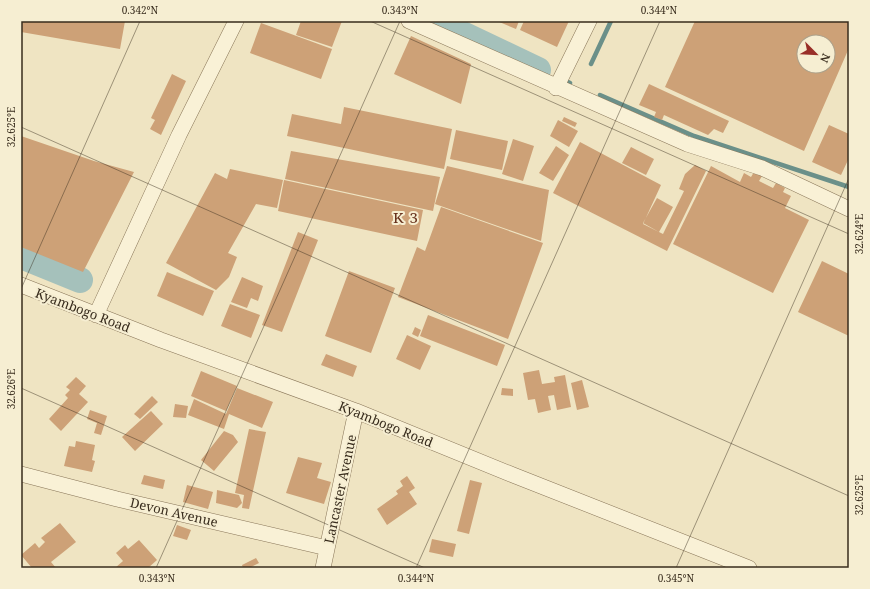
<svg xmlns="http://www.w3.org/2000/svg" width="870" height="589" viewBox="0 0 870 589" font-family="'Noto Serif',serif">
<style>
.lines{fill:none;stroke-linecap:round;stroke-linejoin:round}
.stream{stroke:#6b9089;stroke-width:4.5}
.river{stroke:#a5c1bb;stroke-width:26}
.building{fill:#cda177;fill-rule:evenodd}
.minor-casing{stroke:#897659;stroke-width:16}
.minor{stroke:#f9f1d6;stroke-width:15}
.ticks{fill:none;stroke:#382c1d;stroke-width:1;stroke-opacity:0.45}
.labels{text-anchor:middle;stroke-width:4;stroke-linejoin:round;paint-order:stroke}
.street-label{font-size:13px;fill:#382c1d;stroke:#f6eed2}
.quarter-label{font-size:15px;letter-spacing:1px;fill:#66311c;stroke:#f6eed2}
.neatline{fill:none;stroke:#382c1d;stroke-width:1.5}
.ticks-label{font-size:10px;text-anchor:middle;fill:#382c1d}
</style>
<rect width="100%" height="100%" fill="#efe4c2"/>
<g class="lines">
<path class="stream" d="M591,64l20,-43
M564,80l6,3
M600,95l94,41 155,51"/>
<path class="river" d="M435,21l103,49
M21,256l59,24"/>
</g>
<path class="building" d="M21,21h104l-5,28 -99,-17z
M301,21h41l-10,26 -36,-12z
M497,21h22l-3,8z
M524,21h45l-12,26 -37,-17z
M695,21h154v27l-45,103 -139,-64zM804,42h24v24h-24z
M261,23l71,26 -11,30 -71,-26z
M411,36l60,28 -10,40 -67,-30z
M172,74l14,7 -25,54 -11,-6 5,-9 -4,-2z
M649,84l80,37 -6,12 -9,-4 -6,6 -44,-20 -2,5 -8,-3 2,-5 -17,-7z
M344,107l108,22 -8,40 -157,-33 5,-22 49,10z
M564,117l13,6 -2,4 -13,-6z
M558,120l20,11 -9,16 -19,-11z
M829,125l20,9v24l-8,17 -29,-13z
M456,130l52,11 -6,29 -52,-11z
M21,136l73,25 40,11 -51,100 -62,-25z
M513,139l21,7 -11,35 -21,-7z
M580,142l81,43 -18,39 20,10 21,-43 -5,-2 6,-15 10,-9 11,6 -39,80 -114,-58z
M556,146l13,9 -16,26 -14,-8z
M631,147l23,12 -8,16 -24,-12z
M291,151l149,26 -7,34 -148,-32z
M447,166l102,24 -8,51 -106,-37z
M711,166l29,16 4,-9 7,4 3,-5 8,4 -3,5 14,7 3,-5 9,5 -2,4 8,4 -6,12 24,12 -36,73 -100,-49z
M230,169l53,11 -6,28 -21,-4 -28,49 9,4 -8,20 -13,13 -50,-27 49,-90 12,6z
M284,180l139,30 -6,31 -139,-30z
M657,198l16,9 -14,25 -16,-9z
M441,207l102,36 -35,96 -110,-42 19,-50 8,4z
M298,232l20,8 -36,92 -20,-7z
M822,261l27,13v62l-51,-24z
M349,271l46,17 -24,65 -46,-17z
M167,272l47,19 -11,25 -46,-20z
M242,277l21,9 -5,15 -7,-3 -4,10 -16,-6z
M230,304l30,11 -9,23 -30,-12z
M428,315l77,30 -8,21 -77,-30z
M415,327l6,3 -3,7 -6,-3z
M407,335l24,11 -11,24 -24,-11z
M326,354l31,12 -4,11 -32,-12z
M539,370l3,14 13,-2 -1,-5 11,-2 6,32 -14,3 -3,-15 -6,1 3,14 -13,3 -3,-14 -7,1 -5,-27z
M201,371l36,15 -11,25 -35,-15z
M76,377l10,9 -7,8 9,8 -27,29 -12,-12 19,-21 -3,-3 5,-5 -4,-3z
M582,380l7,27 -12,3 -6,-27z
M237,388l36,14 -11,26 -33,-14 -5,15 -36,-14 6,-16 32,15z
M502,388l11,1v7l-12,-1z
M152,396l6,6 -18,17 -6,-5z
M175,404l13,2 -2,12 -13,-1z
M90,410l17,6 -6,19 -7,-2 3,-10 -10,-4z
M151,411l12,13 -28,27 -13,-14z
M249,429l17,3 -17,77 -7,-1 2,-13 -9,-2z
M224,431l9,4 5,7 -24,29 -13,-11z
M76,441l19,4 -3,15 3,1 -3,11 -28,-6 5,-20 6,1z
M298,457l24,6 -5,15 14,4 -7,22 -38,-11z
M144,475l21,5 -2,9 -22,-5z
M407,476l8,12 -6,4 8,12 -30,21 -10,-16 21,-15 -2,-3 7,-5 -3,-5z
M470,480l12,3 -13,51 -12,-3z
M187,485l26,7 -5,17 -25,-7z
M217,490l22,5 3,8 -5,5 -21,-5z
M60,523l16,19 -25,20 5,6h-24l-11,-13 14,-12 4,5 6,-6 -4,-4z
M177,525l14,5 -4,10 -14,-4z
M432,539l24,5 -3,13 -24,-5z
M139,540l18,20 -9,8h-33l8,-7 -7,-8 9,-8 3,4z
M256,558l3,5 -10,5h-6l-1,-3z"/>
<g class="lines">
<defs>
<path id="minor" d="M409,21l278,123 75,24 87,41
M556,88l33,-67
M21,285l140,55 195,71 157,64 236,93
M96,315l83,-180 57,-114
M21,474l96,25 210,49
M323,568l33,-157"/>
</defs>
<use href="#minor" class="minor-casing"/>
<use href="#minor" class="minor"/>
</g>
<path class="ticks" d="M370,21l479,213M21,127l828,369M21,289l119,-268M21,388l404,180M156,568l244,-547M416,568l244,-547M676,568l173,-390"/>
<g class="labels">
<g class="street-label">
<text transform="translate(83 310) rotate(21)" y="5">Kyambogo Road</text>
<text transform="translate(386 424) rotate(22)" y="5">Kyambogo Road</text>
<text transform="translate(340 489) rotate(-78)" y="5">Lancaster Avenue</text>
<text transform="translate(174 512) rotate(13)" y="5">Devon Avenue</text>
</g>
<g class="quarter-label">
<text x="406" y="223">K 3</text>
</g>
</g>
<rect width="870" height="589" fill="none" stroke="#f6eed2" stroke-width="44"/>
<g transform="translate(816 54) rotate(114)"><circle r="19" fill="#f6eed2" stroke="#aaa08a"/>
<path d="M0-3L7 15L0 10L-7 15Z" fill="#992f28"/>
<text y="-6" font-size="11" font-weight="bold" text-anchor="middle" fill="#382c1d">N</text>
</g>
<rect x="22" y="22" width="826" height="545" class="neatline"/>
<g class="ticks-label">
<text x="140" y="14">0.342°N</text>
<text x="400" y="14">0.343°N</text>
<text x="659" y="14">0.344°N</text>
<text transform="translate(11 127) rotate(-90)" y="4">32.625°E</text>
<text transform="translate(859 234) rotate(-90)" y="4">32.624°E</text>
<text transform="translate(11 389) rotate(-90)" y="4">32.626°E</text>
<text transform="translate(859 495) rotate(-90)" y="4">32.625°E</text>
<text x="157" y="582">0.343°N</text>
<text x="416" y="582">0.344°N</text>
<text x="676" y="582">0.345°N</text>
</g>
</svg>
